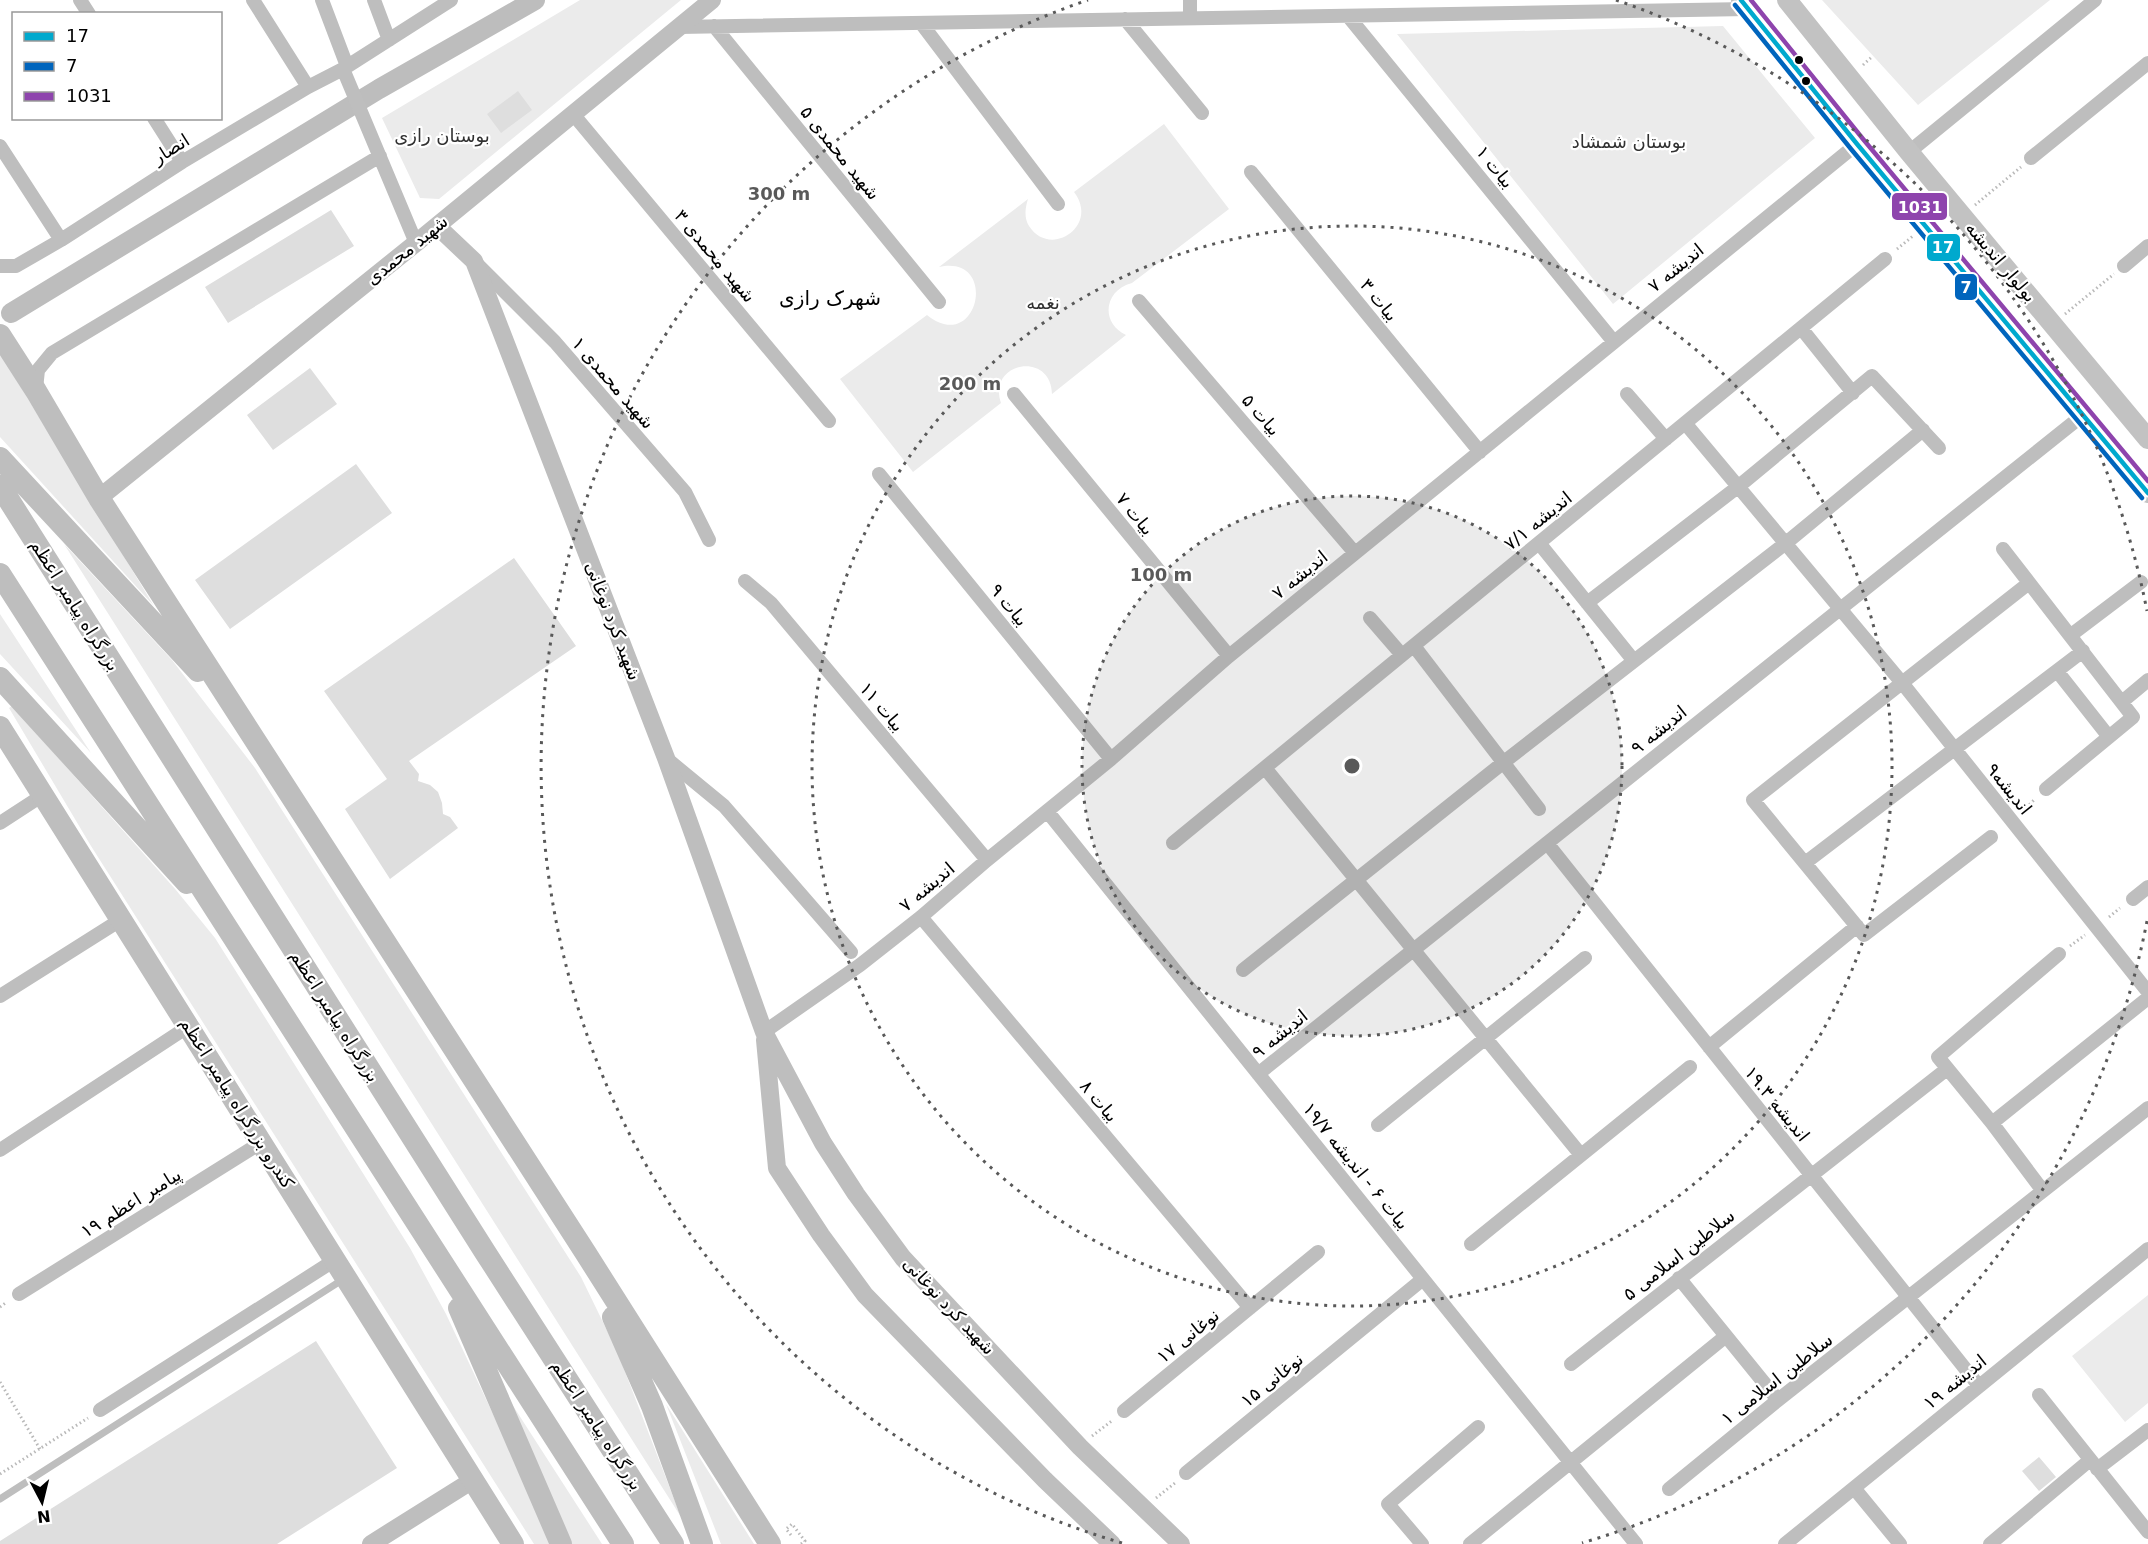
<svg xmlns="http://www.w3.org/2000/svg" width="2148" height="1544" viewBox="0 0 2148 1544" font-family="'DejaVu Sans','Noto Sans Arabic',sans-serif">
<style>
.green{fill:#ebebeb}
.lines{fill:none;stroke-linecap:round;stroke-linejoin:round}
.canal{stroke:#bdbdbd;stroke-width:20}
.building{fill:#dedede}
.path{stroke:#b9b9b9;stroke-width:3;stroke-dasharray:1.5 3;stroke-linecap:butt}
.service{stroke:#bebebe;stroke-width:7}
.minor{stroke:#bebebe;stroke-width:14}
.tertiary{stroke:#bebebe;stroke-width:18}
.secondary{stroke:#c2c2c2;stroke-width:20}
.trunk{stroke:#bebebe;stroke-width:22}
.bus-1-casing{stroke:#fff;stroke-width:9}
.bus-2-casing{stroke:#fff;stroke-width:9}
.bus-3-casing{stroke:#fff;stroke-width:9}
.bus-1{stroke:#00a9ce;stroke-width:4.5}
.bus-2{stroke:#0065bd;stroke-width:4.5}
.bus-3{stroke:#8e44ad;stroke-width:4.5}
.ring{fill:none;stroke:#595959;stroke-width:3;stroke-dasharray:3 6}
.bus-dot{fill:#000;stroke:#fff;stroke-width:2}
.labels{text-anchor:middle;stroke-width:4.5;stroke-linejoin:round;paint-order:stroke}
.park-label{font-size:18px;fill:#313131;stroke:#fff}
.street-label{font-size:18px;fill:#000;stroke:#fff}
.neighbourhood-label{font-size:20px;fill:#000;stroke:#fff}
.centre{fill:#595959;stroke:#fff;stroke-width:3}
.ring-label{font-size:18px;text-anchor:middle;font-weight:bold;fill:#595959;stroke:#fff;stroke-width:4.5;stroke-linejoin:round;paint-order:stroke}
.line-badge{stroke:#fff;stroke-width:2}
.badge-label{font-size:16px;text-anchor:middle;font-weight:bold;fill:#fff}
</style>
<rect width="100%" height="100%" fill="#fff"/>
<path class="green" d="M580,0h101l-242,199 -19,-1 -38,-80z
M1822,0h228l-132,105z
M1723,26l92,112 -202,166 -216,-270z
M1164,124l65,85 -97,74c-28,7 -32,40 -6,52l-74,59c-1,-44 -65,-32 -51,9l-88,69 -73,-93 87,-64c51,41 73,-61 12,-48l89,-68c-3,9 -4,19 1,27 21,33 71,0 45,-34z
M0,353l154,253 -154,-169z
M64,544l108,116 83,108 326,509 36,74 64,166z
M0,614l91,139 -91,-99z
M12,706l164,184 39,48 195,310 36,66 108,230h-20l-443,-698 -82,-138z
M2148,1295v108l-23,19 -53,-66z
M499,1384l103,160h-30z
M666,1404l88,140h-33z"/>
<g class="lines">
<path class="canal" d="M11,313l368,-224 156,-89"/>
</g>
<path class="building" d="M518,91l14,19 -31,23 -14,-19z
M331,210l23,36 -126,77 -23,-36z
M310,368l27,36 -64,46 -26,-35z
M356,464l36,49 -162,116 -35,-49z
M514,558l62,88 -167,115 10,13 -1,7 12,4 8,7 4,11 1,11 7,3 8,11 -68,51 -45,-70 42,-30 -63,-88z
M316,1341l81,127 -120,76h-277v-3z
M2039,1457l17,20 -17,14 -17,-20z"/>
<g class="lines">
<path class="path" d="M1863,65l10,-9
M1975,205l46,-38
M1897,249l16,-13
M2065,314l49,-40
M2023,811l12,-12
M2109,917l11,-9
M2070,946l15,-11
M0,1307l7,-5
M0,1382l40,67
M1092,1436l21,-16
M0,1474l88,-56
M1156,1498l19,-15
M791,1535l-5,-6 6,-5 13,17 -4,3"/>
<path class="service" d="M0,1499l342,-219"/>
<path class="minor" d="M80,0l9,14
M253,0l55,87
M322,0l25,66
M374,0l15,40
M1190,0v18
M1348,16l266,326
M1125,19l77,94
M921,23l137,181
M714,26l225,276
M679,27l1069,-18
M343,69l73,174
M573,114l256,307
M154,118l28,44
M0,146l61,94
M1909,152l186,-152
M2031,158l117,-95
M1251,172l229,280
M478,265l77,77 130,150 24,48
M0,266h16l45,-26 121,-78 126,-75 35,-18 108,-69
M2124,266l24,-20
M1139,301l216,252
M1801,328l52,65
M36,389l2,-19 14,-17 328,-197
M1014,394l215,262
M1627,394l39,45
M1685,423l218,261 245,308
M879,474l232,285
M1539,543l95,118
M2003,549l130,168 -87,72
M745,581l26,22 216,257
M1587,603l152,-117 133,-110 67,72
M1370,618l32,37
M2071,635l70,-53
M1414,646l125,163
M2057,671l52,66
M2123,701l25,-21
M667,759l57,47 127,146
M1265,768l316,387
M1047,811l589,733
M0,823l43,-28
M1991,837l-127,98 -111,-135 276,-217
M1173,843l712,-584
M1547,843l432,543
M1805,863l278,-212
M2133,899l15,-12
M921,917l329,391
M1243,970l261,-208 282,-219 137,-113
M0,996l122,-77
M764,1032l96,-67 61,-48 66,-57 124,-101 118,-103 628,-512
M1709,1047l148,-121
M1258,1074l825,-659
M1992,1123l156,-125
M1378,1125l207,-167
M0,1150l189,-124
M2043,1191l-51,-68 -54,-66 121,-103
M1471,1244l219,-177
M1679,1278l99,122
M19,1294l243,-152
M1571,1364l376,-295
M2039,1395l109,137
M100,1410l235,-150
M1124,1411l194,-159
M2097,1469l51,-39
M1186,1473l237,-194
M1854,1488l46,56
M1669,1489l109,-89 370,-292
M1422,1544l-34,-40 90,-77
M1470,1544l256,-208
M1785,1544l363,-295
M1990,1544l100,-84"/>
<path class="tertiary" d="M437,226l37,35 192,497 98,274 59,111 33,51 47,64 177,189 101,97
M99,498l317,-255 296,-243
M765,1040l12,128 44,67 44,60 180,185 67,64
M371,1544l102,-64"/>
<path class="secondary" d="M1741,0l116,144 291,349
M1787,0l122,152 239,287"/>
<path class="trunk" d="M0,335l36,56 63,107 486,754 185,292
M0,458l198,213
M0,486l485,766 188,292
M0,574l623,970
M0,678l187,205
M0,727l513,817
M459,1308l102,236
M613,1317l39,89 50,138"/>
<defs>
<path id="bus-1" d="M1741,0l116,144 291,349"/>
<path id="bus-2" d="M1735,5l116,144 291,349"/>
<path id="bus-3" d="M1751,0l112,139 285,342"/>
</defs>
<use href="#bus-1" class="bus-1-casing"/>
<use href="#bus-2" class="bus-2-casing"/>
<use href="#bus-3" class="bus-3-casing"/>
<use href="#bus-1" class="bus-1"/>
<use href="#bus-2" class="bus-2"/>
<use href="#bus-3" class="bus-3"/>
</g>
<circle cx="1352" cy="766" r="270" fill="#595959" fill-opacity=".12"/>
<g class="ring">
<circle cx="1352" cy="766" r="270"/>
<circle cx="1352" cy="766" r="540"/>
<path d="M2147 921A810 810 0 0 1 1582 1543M1122 1543A810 810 0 0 1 1088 0M1616 0A810 810 0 0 1 2147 611"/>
</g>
<g class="bus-dot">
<circle cx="1799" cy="60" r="5"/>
<circle cx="1806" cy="81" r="5"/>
</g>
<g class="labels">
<g class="park-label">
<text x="442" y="142">بوستان رازی</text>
<text x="1629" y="148">بوستان شمشاد</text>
<text x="1043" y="309">نغمه</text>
</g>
<g class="street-label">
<text transform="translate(171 149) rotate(-32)" y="6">انصار</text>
<text transform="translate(840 153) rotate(51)" y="6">شهید محمدی ۵</text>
<text transform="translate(1495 167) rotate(51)" y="6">بیات ۱</text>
<text transform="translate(407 250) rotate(-39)" y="6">شهید محمدی</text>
<text transform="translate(715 256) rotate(50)" y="6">شهید محمدی ۳</text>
<text transform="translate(2001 262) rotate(50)" y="6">بولوار اندیشه</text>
<text transform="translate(1676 268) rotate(-39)" y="6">اندیشه ۷</text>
<text transform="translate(1379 300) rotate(51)" y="6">بیات ۳</text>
<text transform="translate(613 383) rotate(49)" y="6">شهید محمدی ۱</text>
<text transform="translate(1261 415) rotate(49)" y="6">بیات ۵</text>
<text transform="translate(1135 514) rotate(51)" y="6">بیات ۷</text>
<text transform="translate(1538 521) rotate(-39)" y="6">اندیشه ۷/۱</text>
<text transform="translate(1300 575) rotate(-39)" y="6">اندیشه ۷</text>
<text transform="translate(75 605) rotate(58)" y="6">بزرگراه پیامبر اعظم</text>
<text transform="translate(1009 605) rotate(51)" y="6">بیات ۹</text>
<text transform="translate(613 621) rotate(69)" y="6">شهید کرد نوغانی</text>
<text transform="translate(882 707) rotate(50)" y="6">بیات ۱۱</text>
<text transform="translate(1659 730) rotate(-39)" y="6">اندیشه ۹</text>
<text transform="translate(2009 789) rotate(51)" y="6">اندیشه۹</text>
<text transform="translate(927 887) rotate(-40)" y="6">اندیشه ۷</text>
<text transform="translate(335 1016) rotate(58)" y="6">بزرگراه پیامبر اعظم</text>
<text transform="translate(1280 1034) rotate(-39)" y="6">اندیشه ۹</text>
<text transform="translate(1099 1101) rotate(50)" y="6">بیات ۸</text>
<text transform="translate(237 1103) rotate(58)" y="6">کندرو بزرگراه پیامبر اعظم</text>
<text transform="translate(1777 1104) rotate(51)" y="6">اندیشه ۱۹.۳</text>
<text transform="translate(1356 1166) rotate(51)" y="6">بیات ۶ - اندیشه ۱۹/۷</text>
<text transform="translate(131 1203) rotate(-32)" y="6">پیامبر اعظم ۱۹</text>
<text transform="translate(1679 1255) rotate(-38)" y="6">سلاطین اسلامی ۵</text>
<text transform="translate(949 1306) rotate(47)" y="6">شهید کرد نوغانی</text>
<text transform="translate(1188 1336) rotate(-39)" y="6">نوغانی ۱۷</text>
<text transform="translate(1777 1379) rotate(-38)" y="6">سلاطین اسلامی ۱</text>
<text transform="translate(1272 1380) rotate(-39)" y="6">نوغانی ۱۵</text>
<text transform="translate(1955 1382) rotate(-39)" y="6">اندیشه ۱۹</text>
<text transform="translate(597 1425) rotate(57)" y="6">بزرگراه پیامبر اعظم</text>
</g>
<g class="neighbourhood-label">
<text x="830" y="305">شهرک رازی</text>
</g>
</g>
<circle cx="1352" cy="766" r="9" class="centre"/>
<g class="ring-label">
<text x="779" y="200">300 m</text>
<text x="970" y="390">200 m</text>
<text x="1161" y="581">100 m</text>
</g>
<g class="line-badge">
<rect x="1891" y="192" width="57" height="29" rx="6" fill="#8e44ad"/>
<rect x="1926" y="233" width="35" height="29" rx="6" fill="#00a9ce"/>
<rect x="1954" y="273" width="24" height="28" rx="6" fill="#0065bd"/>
</g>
<g class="badge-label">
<text x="1920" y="213">1031</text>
<text x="1943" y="253">17</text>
<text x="1966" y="293">7</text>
</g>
<rect x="12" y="12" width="210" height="108" fill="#ffffff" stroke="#999999" stroke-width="1.5"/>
<rect x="24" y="32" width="30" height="9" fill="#00a9ce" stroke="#999999" stroke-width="1.5"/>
<text x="66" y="42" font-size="18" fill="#000000">17</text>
<rect x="24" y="62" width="30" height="9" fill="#0065bd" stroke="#999999" stroke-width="1.5"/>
<text x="66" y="72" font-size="18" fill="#000000">7</text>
<rect x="24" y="92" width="30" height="9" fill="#8e44ad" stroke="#999999" stroke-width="1.5"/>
<text x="66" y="102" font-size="18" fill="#000000">1031</text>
<g transform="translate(42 1502) rotate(173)" stroke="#ffffff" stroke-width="4.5" paint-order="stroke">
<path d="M0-4.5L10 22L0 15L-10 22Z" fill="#000000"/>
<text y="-9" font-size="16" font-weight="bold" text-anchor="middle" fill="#000000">N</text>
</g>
</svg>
